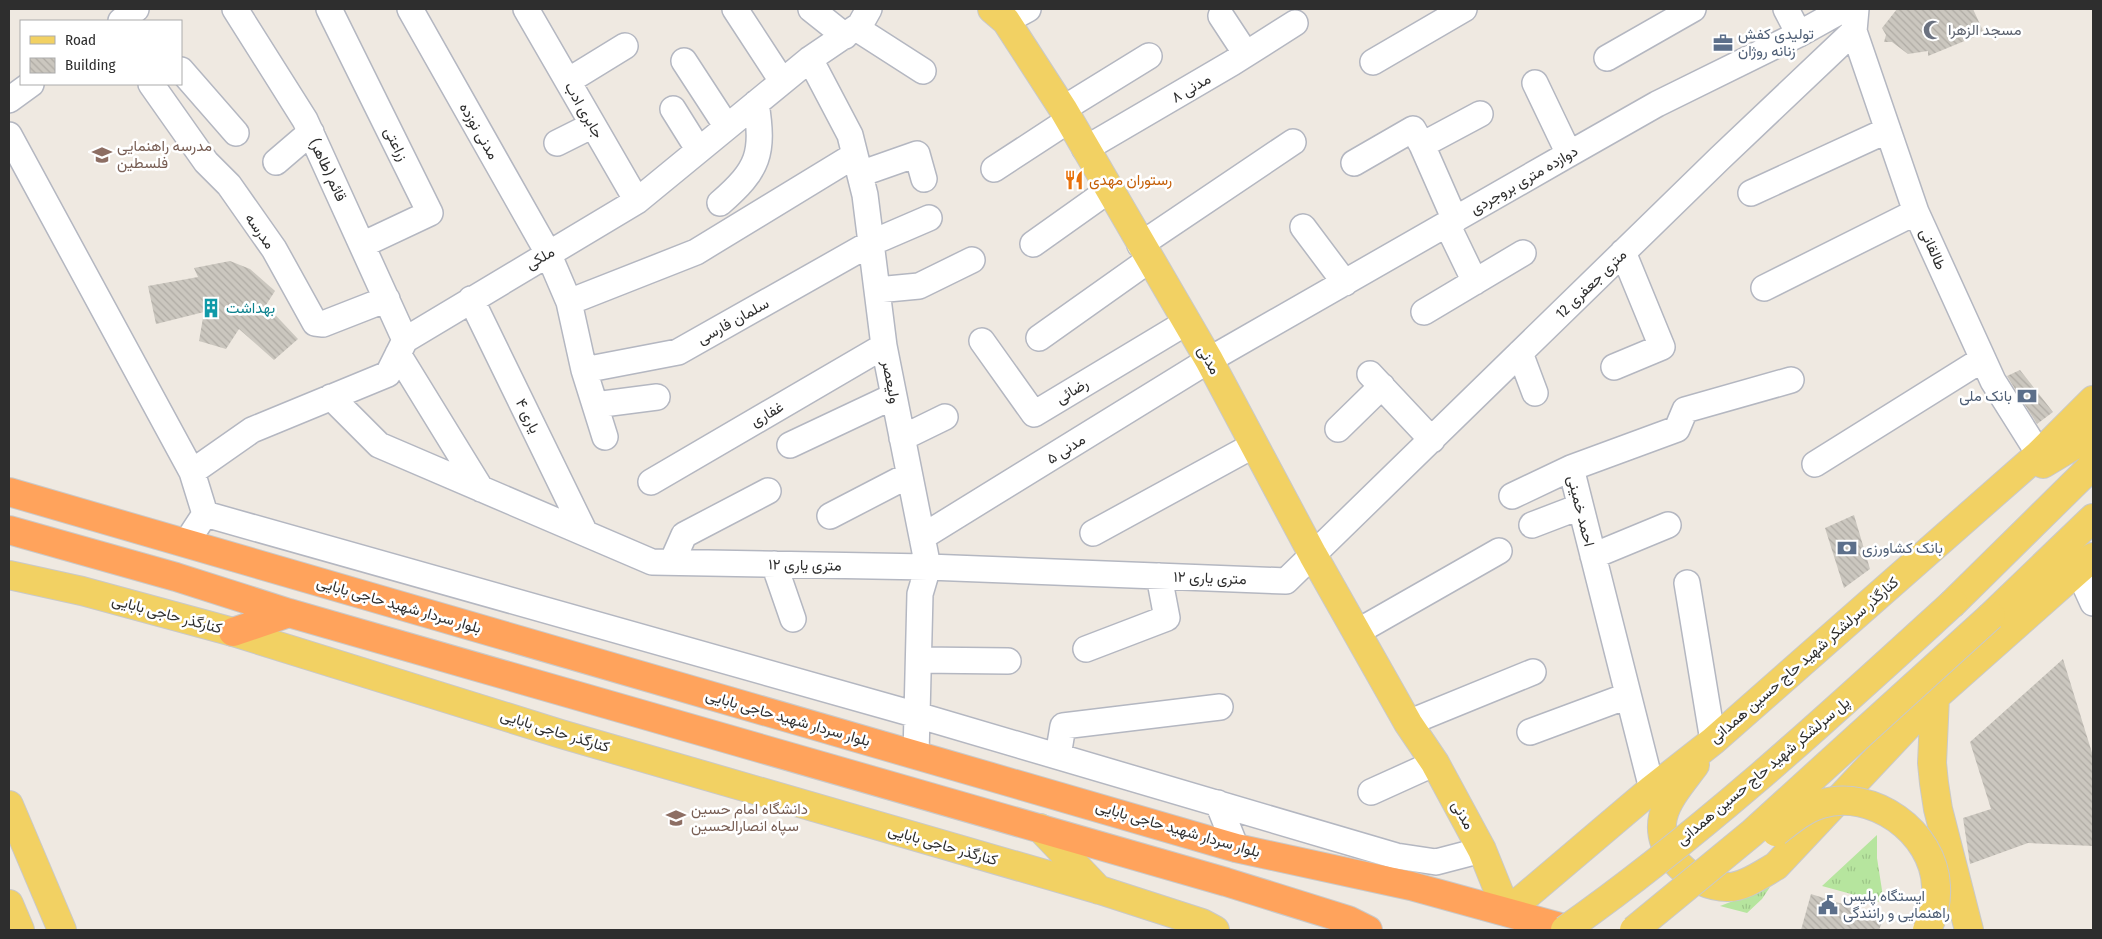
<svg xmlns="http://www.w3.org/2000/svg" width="2102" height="939" viewBox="0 0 2102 939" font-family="'Fira Sans Condensed',Vazirmatn,sans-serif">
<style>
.grass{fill:url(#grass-tufts)}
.building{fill:url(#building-back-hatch)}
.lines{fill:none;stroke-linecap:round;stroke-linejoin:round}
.minor-casing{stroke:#b4b7c1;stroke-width:28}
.major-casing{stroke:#c9c9c9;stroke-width:30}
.highway-casing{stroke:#c9c9c9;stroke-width:30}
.minor{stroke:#fff;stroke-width:25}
.major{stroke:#f2d163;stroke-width:28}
.highway{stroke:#ffa35c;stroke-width:28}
.major-bridge-casing{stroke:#c9c9c9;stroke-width:30;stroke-linecap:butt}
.major-bridge{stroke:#f2d163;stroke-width:28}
.labels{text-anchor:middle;stroke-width:5;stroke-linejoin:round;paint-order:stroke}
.worship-label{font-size:15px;fill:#5b616d;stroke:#fff;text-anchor:start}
.service-label{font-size:15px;fill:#4e5e75;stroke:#fff;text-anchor:start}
.street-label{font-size:15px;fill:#2e2e2e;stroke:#fff}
.education-label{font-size:15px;fill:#785e54;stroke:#fff;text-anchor:start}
.food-label{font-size:15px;fill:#c56008;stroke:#fff;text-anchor:start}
.culture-label{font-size:15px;fill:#0d838f;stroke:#fff;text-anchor:start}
</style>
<defs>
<pattern id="grass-tufts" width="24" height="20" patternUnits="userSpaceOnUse" patternTransform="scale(1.25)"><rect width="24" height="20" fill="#b6e59e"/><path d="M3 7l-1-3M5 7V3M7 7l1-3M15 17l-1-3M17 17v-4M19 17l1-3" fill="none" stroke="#9dc588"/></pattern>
<pattern id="building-back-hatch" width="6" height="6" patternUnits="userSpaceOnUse" patternTransform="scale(1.25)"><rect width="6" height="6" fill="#cbc7bf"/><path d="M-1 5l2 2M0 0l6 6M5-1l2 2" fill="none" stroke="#afaba4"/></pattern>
</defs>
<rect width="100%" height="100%" fill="#efe9e1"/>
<path class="grass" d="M1877,835v23l7,45 -62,-17z
M1770,887l-8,12 -15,14 -27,-7z"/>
<path class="building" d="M1897,9h76l11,24 -56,23v-5l-20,3 -16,-12h-8l2,-7 -4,-7z
M230,261l20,8 25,22 -9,14 32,34 -24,21 -35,-31 -13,20 -27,-8 5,-29 -48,12 -8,-38 50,-9 -4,-9z
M2020,370l33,42 -16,12 -30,-48z
M1854,515l16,54 -26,19 -19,-60z
M2063,659l30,97v90l-65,-3 -58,21 -7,-46 28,-9 -21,-67z
M1811,894l73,23 -5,13h-78z"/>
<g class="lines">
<defs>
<path id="minor" d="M235,9l70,111 100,220
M329,9l101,204 -68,32
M410,9l138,244 21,49 15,68 21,67
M526,9l111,192
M735,9l47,72
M811,9l34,27
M1786,9l13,25
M1221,16l25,38
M121,21l15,-12
M1006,21l22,-12
M856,28l67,43
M1854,31l62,181 77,169 46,73
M1607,58l86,-49
M810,59l40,76 15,60 19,151 44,221 -8,27 -4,161
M684,61l43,66
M1373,62l91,-53
M181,70l55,63
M568,81l57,-35
M1535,83l34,71
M151,84l55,78 23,23 45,64 41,74 8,1 64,-25
M9,100l22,-16
M673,109l25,40
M1063,109l86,-53
M9,135l183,337 13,42 -19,29
M557,143l36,-18
M1085,149l147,-86 63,-40
M276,162l35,-30
M1354,163l59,-34 9,16
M994,169l75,-49
M860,174l57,-20 7,25
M1751,193l137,-63
M720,203c39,-34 44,-49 36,-100
M1455,220l-33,-75 58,-31
M1447,224l28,58
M1303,227l42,56
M1033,244l76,-54
M1140,245l153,-103
M1764,288l152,-76
M877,290l42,-4 53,-26
M471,299l114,234
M569,302l127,-50 159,-97
M1424,312l99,-59
M1039,338l110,-78
M982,341l52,73 153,-92
M1520,353l15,40
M398,354l83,135
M1614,367l48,-20 -39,-95
M584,370l94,-18 193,-109 58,-25
M1370,374l62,66
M331,397l48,48 273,117 276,5 358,14 434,-423 134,-127 2,-22
M595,405l62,-8
M1338,429l44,-43
M902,438l43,-21
M790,445l104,-49
M1815,464l168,-105
M192,472l60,-42 136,-56 17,-34 232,-139 173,-142 50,-34 9,-16
M651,482l233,-136
M1512,496l59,-28
M205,514l712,201 479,141 40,6 46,-12
M830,516l79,-41
M1532,525l47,-18
M1093,533l161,-88
M922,537l287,-177 360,-206 88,-50 142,-70 45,-25
M1593,556l75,-31
M672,562l12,-27 84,-44
M774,564l19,55
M2078,570l15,33
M1687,583l26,158
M1357,632l142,-81
M1086,649l81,-31 -8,-42
M919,660l89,1
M1408,723l125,-51
M1530,732l97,-36
M1058,756l5,-30 157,-19
M1652,789l-81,-321 106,-39 8,-19 106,-30
M1371,792l64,-29
M1218,803l18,45"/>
<path id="major" d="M992,9l14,12 57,88 146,251 104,195 95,168 27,40 47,87 25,62 145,-123 61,-48 326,-287 54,-54
M2043,464l50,-30
M9,575l73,16 151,41 328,102 539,156 102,33 13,7
M1953,603l140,-138
M1991,616l102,-98
M1935,697l-3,66 2,20 4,26 31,121
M1695,765c-11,15 -28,34 -32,52 -8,36 30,70 64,70 16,1 35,-13 49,-21l159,-169 158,-140
M9,805l53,125
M1040,828l59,62
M9,904l11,26"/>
<path id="highway" d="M9,492l1227,356 175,38 160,44
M9,530l167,47 113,36 937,269 122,38 20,10
M233,632l56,-19"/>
</defs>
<use href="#minor" class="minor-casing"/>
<use href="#major" class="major-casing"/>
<use href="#highway" class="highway-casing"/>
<use href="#minor" class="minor"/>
<use href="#major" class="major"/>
<use href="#highway" class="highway"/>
<defs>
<path id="major-bridge" d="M1776,832c14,-11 28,-23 45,-28 51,-16 113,28 115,82 1,15 -3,31 -9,44
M1565,930c138,-97 263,-213 388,-327
M1634,930l118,-97 239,-217"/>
</defs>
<use href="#major-bridge" class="major-bridge-casing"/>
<use href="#major-bridge" class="major-bridge"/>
</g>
<defs>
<symbol id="mosque-bare" viewBox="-9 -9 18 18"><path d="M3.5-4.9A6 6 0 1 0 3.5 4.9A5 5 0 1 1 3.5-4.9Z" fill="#6b7280" stroke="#fff" stroke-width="2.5" paint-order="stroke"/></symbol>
<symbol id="office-bare" viewBox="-9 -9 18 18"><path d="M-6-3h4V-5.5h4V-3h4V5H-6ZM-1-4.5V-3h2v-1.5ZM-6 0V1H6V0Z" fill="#5c6f8a" stroke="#fff" stroke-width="2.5" paint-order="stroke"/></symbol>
<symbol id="school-bare" viewBox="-9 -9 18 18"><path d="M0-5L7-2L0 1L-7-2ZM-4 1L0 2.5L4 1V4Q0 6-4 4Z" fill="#8d6e63" stroke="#fff" stroke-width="2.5" paint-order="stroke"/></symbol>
<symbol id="restaurant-bare" viewBox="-9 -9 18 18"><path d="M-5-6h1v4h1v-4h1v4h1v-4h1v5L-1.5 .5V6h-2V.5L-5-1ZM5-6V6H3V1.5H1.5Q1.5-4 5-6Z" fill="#e8710a" stroke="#fff" stroke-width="2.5" paint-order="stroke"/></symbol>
<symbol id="building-bare" viewBox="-9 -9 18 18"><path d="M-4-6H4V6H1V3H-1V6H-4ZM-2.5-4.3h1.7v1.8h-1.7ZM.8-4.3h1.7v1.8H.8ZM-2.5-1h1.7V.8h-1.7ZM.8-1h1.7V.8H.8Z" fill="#0f9aa8" stroke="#fff" stroke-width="2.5" paint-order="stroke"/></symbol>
<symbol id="bank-bare" viewBox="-9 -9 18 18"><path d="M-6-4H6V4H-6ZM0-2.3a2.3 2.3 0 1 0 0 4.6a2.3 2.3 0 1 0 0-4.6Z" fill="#5c6f8a" stroke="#fff" stroke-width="2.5" paint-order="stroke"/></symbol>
<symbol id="university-bare" viewBox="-9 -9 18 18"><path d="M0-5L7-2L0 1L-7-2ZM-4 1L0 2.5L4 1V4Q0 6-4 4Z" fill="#8d6e63" stroke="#fff" stroke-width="2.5" paint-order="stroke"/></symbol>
<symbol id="civic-bare" viewBox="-9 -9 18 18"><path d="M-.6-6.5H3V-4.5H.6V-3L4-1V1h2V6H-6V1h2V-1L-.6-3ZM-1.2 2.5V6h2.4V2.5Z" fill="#5c6f8a" stroke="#fff" stroke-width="2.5" paint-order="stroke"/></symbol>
</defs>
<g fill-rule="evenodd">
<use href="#mosque-bare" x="1919" y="16" width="28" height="28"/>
<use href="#office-bare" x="1709" y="29" width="28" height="28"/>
<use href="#school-bare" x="88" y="141" width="28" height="28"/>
<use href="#restaurant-bare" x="1060" y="166" width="28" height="28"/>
<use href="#building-bare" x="197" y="294" width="28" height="28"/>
<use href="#bank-bare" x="2013" y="382" width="28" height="28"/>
<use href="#bank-bare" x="1833" y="534" width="28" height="28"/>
<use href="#university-bare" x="662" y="804" width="28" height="28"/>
<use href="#civic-bare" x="1814" y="891" width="28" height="28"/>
</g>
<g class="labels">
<g class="worship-label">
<text x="1948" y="35">مسجد الزهرا</text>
</g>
<g class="service-label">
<text x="1738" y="39">تولیدی کفش<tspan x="1738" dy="17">زنانه روژان</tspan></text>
<text x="2012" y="401" text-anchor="end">بانک ملی</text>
<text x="1862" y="553">بانک کشاورزی</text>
<text x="1843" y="901">ایستگاه پلیس<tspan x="1843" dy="17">راهنمایی و رانندگی</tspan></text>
</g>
<g class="street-label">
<text transform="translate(1191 88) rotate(-30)" y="5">مدنی ۸</text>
<text transform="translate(584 110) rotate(60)" y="5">جابری ادب</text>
<text transform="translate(479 131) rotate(60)" y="5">مدنی نوزده</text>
<text transform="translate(396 144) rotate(64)" y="5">زراعتی</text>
<text transform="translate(328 170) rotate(65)" y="5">قائم (طاهر)</text>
<text transform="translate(1524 180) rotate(-30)" y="5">دوازده متری بروجردی</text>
<text transform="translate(260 231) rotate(55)" y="5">مدرسه</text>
<text transform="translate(1933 249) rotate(66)" y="5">طالقانی</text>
<text transform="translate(540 258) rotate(-30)" y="5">ملکی</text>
<text transform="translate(1591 284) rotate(-44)" y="5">12 متری جعفری</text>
<text transform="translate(733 321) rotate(-29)" y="5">سلمان فارسی</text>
<text transform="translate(1209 360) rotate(61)" y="5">مدنی</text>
<text transform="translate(891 382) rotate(79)" y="5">ولیعصر</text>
<text transform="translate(1072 391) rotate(-31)" y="5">رضائی</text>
<text transform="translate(767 414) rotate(-30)" y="5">غفاری</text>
<text transform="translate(528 416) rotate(64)" y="5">یاری ۴</text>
<text transform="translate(1066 449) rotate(-32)" y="5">مدنی ۵</text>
<text transform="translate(1581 511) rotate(76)" y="5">احمد خمینی</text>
<text transform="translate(805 565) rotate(1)" y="5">۱۲ متری یاری</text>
<text transform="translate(1210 578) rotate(2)" y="5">۱۲ متری یاری</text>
<text transform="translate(399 605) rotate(16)" y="5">بلوار سردار شهید حاجی بابایی</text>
<text transform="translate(167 614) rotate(15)" y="5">کنارگذر حاجی بابایی</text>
<text transform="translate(1804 660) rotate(-41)" y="5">کنارگذر سرلشکر شهید حاج حسین همدانی</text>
<text transform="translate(788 718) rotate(16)" y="5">بلوار سردار شهید حاجی بابایی</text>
<text transform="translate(555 731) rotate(17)" y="5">کنارگذر حاجی بابایی</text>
<text transform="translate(1763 771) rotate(-40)" y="5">پل سرلشکر شهید حاج حسین همدانی</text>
<text transform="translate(1463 815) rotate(61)" y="5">مدنی</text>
<text transform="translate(1178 829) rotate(16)" y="5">بلوار سردار شهید حاجی بابایی</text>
<text transform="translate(943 845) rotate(16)" y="5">کنارگذر حاجی بابایی</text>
</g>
<g class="education-label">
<text x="117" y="151">مدرسه راهنمایی<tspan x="117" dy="17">فلسطین</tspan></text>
<text x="691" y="814">دانشگاه امام حسین<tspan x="691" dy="17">سپاه انصارالحسین</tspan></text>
</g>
<g class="food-label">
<text x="1089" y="185">رستوران مهدی</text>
</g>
<g class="culture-label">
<text x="226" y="313">بهداشت</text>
</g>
</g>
<rect width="2102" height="939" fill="none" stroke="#2e2e2e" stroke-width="20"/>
<rect x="20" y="20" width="162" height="65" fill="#ffffff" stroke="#ababab"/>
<rect x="30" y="36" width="25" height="8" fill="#f2d163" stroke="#ababab"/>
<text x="65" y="45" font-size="15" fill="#2e2e2e">Road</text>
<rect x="30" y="58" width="25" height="15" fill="url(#building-back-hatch)" stroke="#ababab"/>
<text x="65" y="70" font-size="15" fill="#2e2e2e">Building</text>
</svg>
